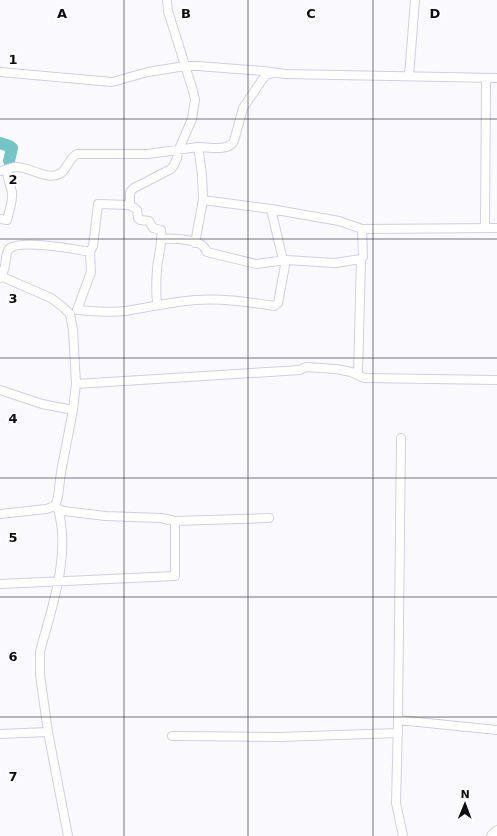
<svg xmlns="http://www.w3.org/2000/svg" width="497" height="836" viewBox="0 0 497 836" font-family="'DejaVu Sans',sans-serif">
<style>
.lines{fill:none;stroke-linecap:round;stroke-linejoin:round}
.river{stroke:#74c4c7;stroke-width:12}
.minor-casing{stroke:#d3cee5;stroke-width:10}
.major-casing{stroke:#d3cee5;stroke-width:12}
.minor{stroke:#fff;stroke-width:8}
.major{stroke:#fff;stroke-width:10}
.grid{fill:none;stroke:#0c0a12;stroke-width:1;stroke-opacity:0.55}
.grid-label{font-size:13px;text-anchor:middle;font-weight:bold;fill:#0c0a12;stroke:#fff;stroke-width:4;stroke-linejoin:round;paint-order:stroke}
</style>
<rect width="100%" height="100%" fill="#faf9fe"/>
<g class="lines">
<path class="river" d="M0,143l9,3 3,2 -3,13"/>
<defs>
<path id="minor" d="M167,0l1,11 25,80 2,9 -3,19 -13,30 -2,9 -3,7 -3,4 -37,19 -4,4v13l-32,-1 -5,42 -3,6 1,20 -14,38c16,1 33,3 49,1 23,-4 46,-9 69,-11 27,-2 53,2 79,6l4,-3 8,-43 49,3 26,-4
M0,72l112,10 36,-10 37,-6h13l65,5 22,3 212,4
M409,76l6,-76
M198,147c11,0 30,5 36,-6l9,-33 19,-28 4,-5 7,-2
M0,171c5,-1 10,-3 15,-4 15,-1 32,15 46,6 7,-5 7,-14 16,-19h71l50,-7 4,27 1,26 68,9 68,12 23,8 135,-1
M130,205l7,5 1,8 2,2 9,1 4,7 8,2c2,13 -3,26 -4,39 -1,12 -1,23 0,35
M271,209l12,51
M0,219l7,1c2,-9 6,-19 5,-28 -2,-8 -5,-14 -5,-22
M485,228l1,-150
M161,239c11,-1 34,0 42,7 2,2 3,4 4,6l49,12 30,-4
M195,243l8,-43
M0,272l5,6 46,20 12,9 7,7 3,16 3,54 -3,26 -12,62 -3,25 -3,9 -9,3 -46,5
M0,278c8,-10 4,-24 9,-29 10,-10 67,0 81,3
M358,375l3,-116 2,-2 -1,-28
M76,384l224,-14 6,-3 30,2 15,3 13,6 133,2
M0,390l42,14 31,6
M401,438l-3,282 -2,83 7,33
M58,509c13,45 -6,99 -18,142v24l8,57 20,104
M175,521l94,-3
M0,584l175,-8v-55l-14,-3 -56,-2 -41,-5 -6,-2 -3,-3
M398,720l99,10
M0,734l48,-2
M172,736l107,1 119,-4"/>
<path id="major" d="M492,836l5,-5"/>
</defs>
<use href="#minor" class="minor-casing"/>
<use href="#major" class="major-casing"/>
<use href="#minor" class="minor"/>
<use href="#major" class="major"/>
</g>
<path class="grid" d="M124,0v836M248,0v836M373,0v836M0,119h497M0,239h497M0,358h497M0,478h497M0,597h497M0,717h497"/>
<g class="grid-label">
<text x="62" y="18">A</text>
<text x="186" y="18">B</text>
<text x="311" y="18">C</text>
<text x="435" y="18">D</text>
<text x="13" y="64">1</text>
<text x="13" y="184">2</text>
<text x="13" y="303">3</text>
<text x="13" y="423">4</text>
<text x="13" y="542">5</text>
<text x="13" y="661">6</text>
<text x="13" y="781">7</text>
</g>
<g transform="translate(465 804) rotate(1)" stroke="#ffffff" stroke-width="3" paint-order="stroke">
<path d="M0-3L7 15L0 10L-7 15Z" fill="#0c0a12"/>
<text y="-6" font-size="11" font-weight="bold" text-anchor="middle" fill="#0c0a12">N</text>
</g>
</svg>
